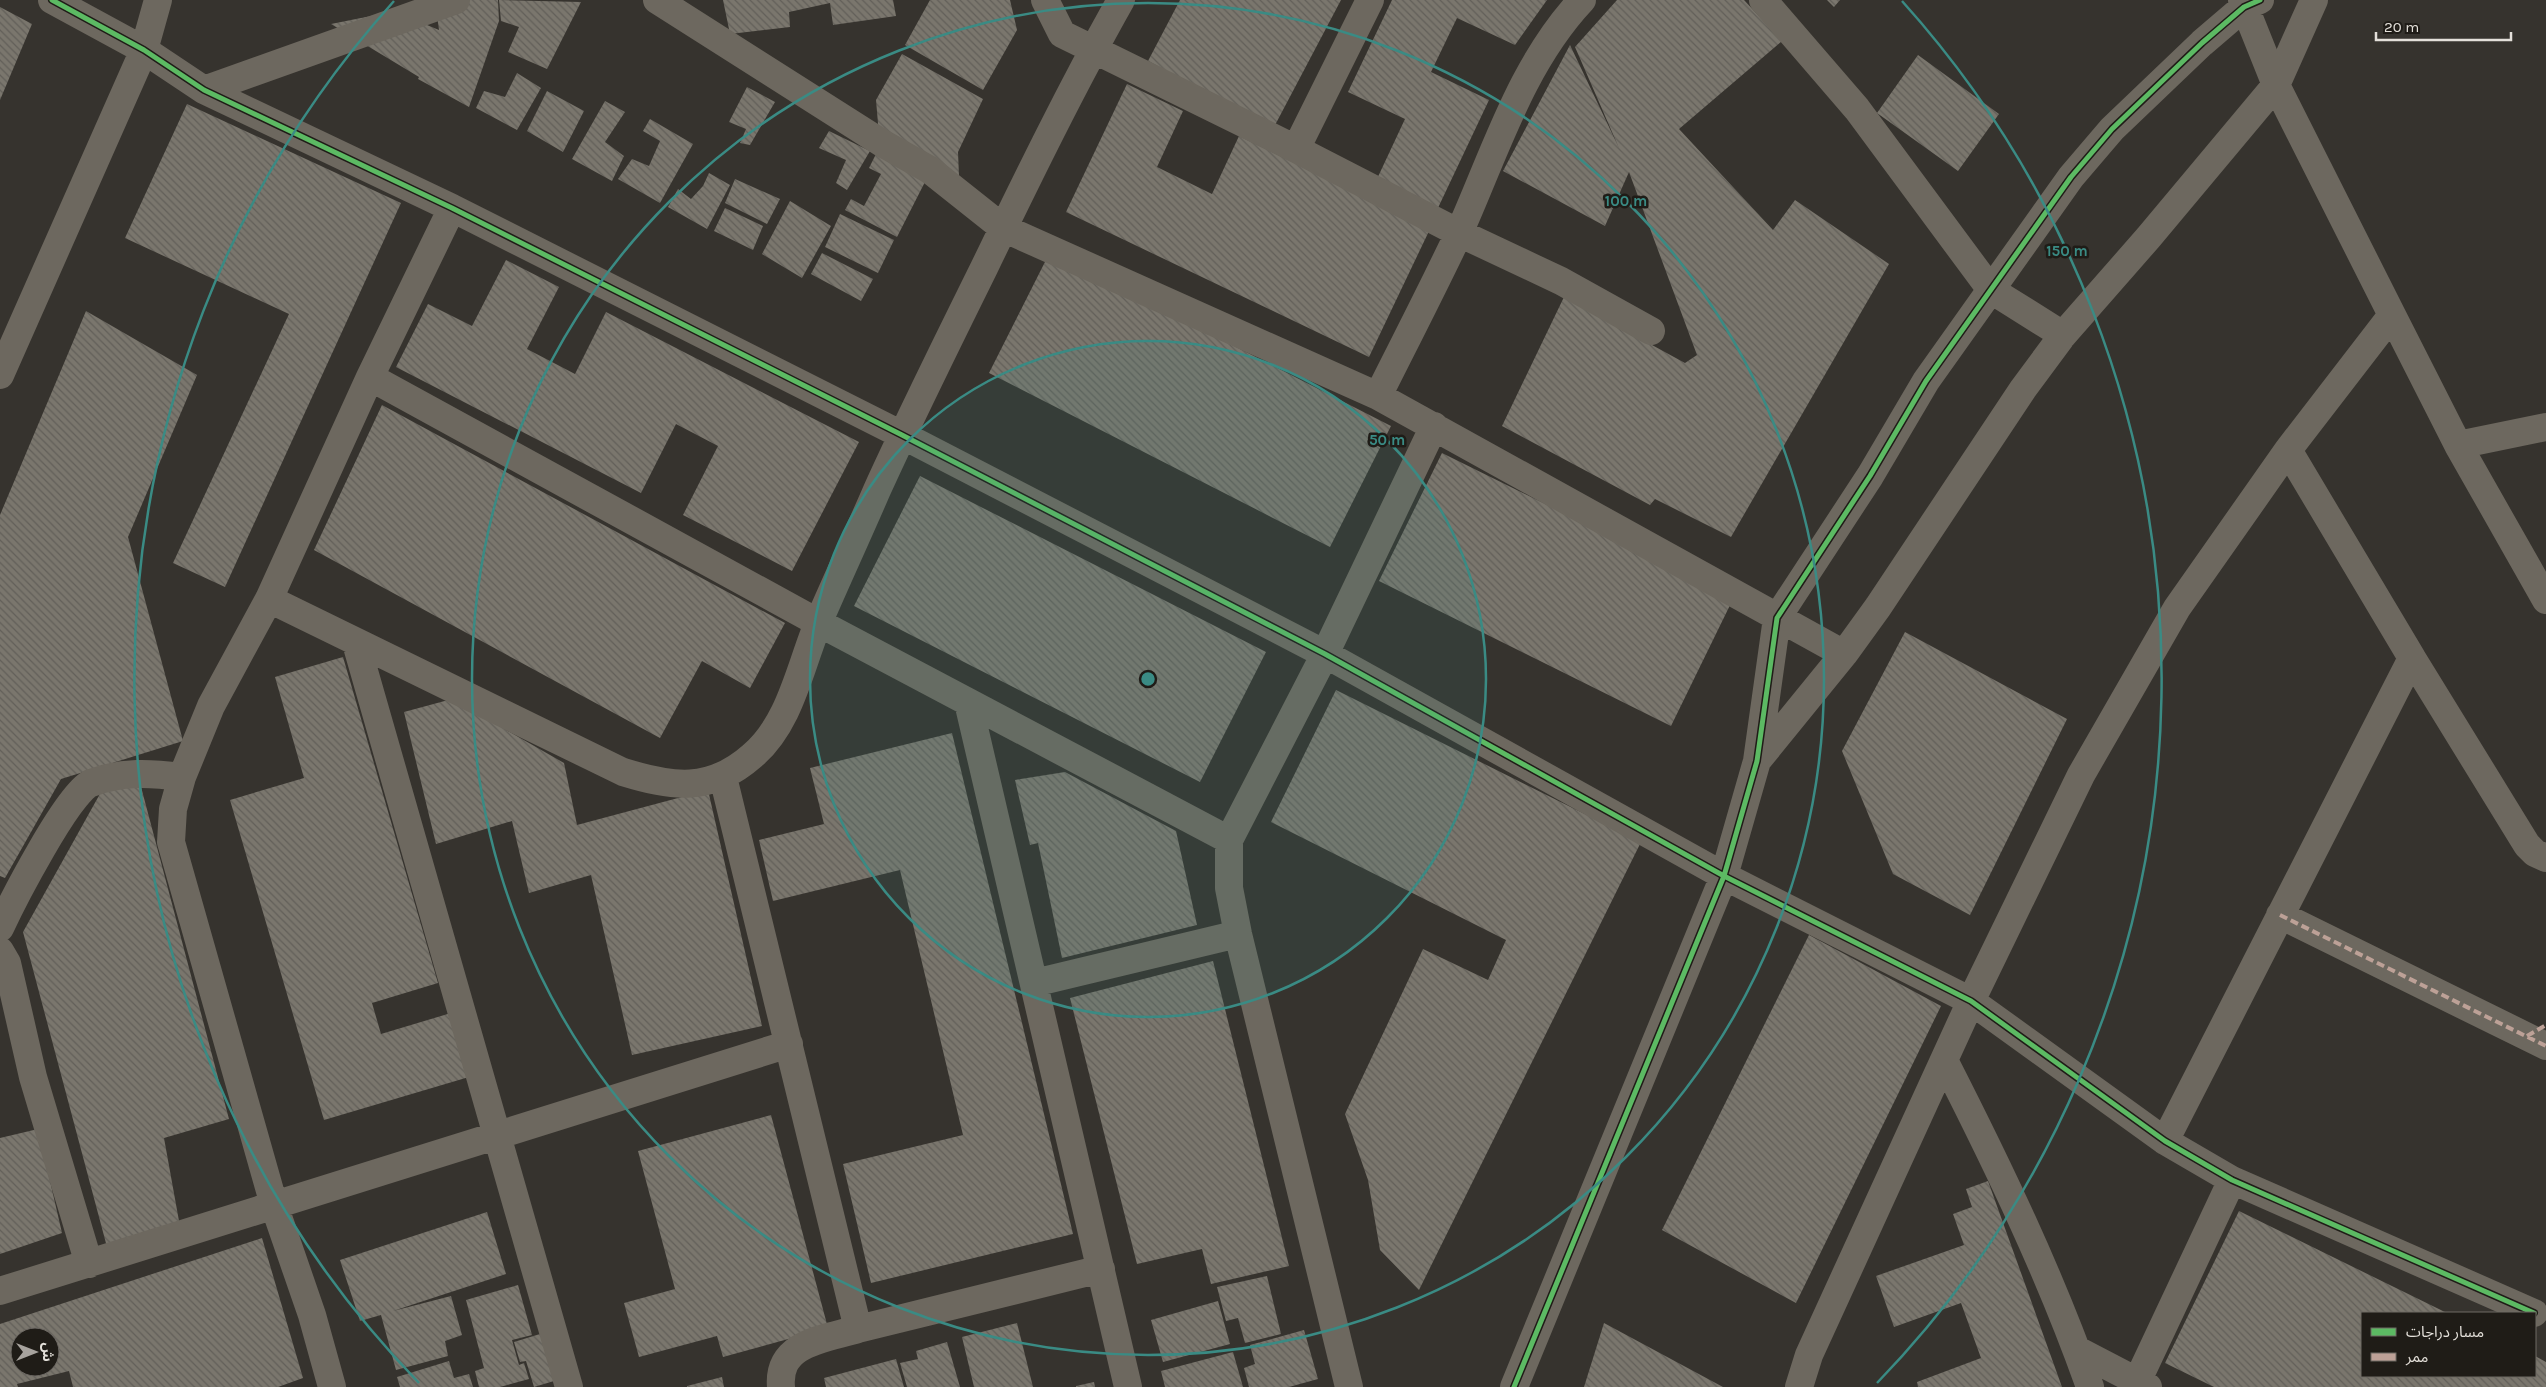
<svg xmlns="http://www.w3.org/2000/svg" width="2546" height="1387" viewBox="0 0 2546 1387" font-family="Karla,'Noto Sans Arabic',sans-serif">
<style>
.building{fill:url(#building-back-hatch);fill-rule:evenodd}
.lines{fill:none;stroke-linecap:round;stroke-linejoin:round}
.minor{stroke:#6d685f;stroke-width:28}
.quiet{stroke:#bda197;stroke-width:4;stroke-dasharray:8 4;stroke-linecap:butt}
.cycleway-casing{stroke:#1f1c17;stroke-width:8}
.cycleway{stroke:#5cba63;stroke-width:5}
.ring{fill:none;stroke:#3a8b84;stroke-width:2.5}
.centre{fill:#3a8b84;stroke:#1f1c17;stroke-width:2.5}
.ring-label{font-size:15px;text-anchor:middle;font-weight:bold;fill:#3a8b84;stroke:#1f1c17;stroke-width:5;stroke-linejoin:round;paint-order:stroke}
</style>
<defs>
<pattern id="building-back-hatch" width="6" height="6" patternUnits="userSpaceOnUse" patternTransform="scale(1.25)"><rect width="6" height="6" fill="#7a766d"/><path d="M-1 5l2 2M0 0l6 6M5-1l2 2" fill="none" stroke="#625f59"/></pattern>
</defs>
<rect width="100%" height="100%" fill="#36332e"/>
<path class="building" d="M435,0h63l1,21 -30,86 -51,-28 1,-2 -88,-53 100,-20 -4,21 12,5z
M499,0l82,2 -34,67 -39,-17 11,-25 -18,-6z
M723,0h170l3,16 -63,9 -3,-22 -41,9 1,15 -60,7z
M930,0h80l7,30 -34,60 -78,-45z
M1180,0h161l-67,127 -126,-66z
M1392,0h155l-32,45 -58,-27 -26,54 58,28 -52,110 -61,-29 29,-62 -57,-27z
M1617,0h127l38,41 -103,88 94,101 22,-30 94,64 -158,273 -76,-38 -5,6 -148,-79 62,-129 121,66 12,-8 -68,-183 -24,54 -102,-55 67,-126 49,103 -44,-101z
M1827,0h13l-6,7z
M0,7l32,17 -32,76z
M902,54l81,45 -25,53 1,24 -80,-41 -3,-35z
M1918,55l81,59 -41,57 -81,-58z
M517,73l24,15 -24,42 -41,-22 8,-17 21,6z
M1127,84l56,27 -26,56 55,27 27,-58 191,93 -61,128 -303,-145z
M747,87l28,15 -25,43 -10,-2 6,-14 -17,-7z
M547,91l37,20 -21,41 -36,-21z
M605,101l20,11 -20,30 19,14 -12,25 -40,-22z
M187,104l214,99 -176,384 -52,-24 116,-249 -164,-76z
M650,119l43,25 -33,59 -42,-24 14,-20 17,7 11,-25 -17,-10z
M829,131l41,20 -23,39 -11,-7 10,-23 -27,-12z
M878,150l50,26 -31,61 -52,-27 6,-11 13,7 17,-32 -12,-6z
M709,173l21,12 -23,44 -39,-22 10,-18 13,10 12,-13z
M735,179l45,20 -13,25 -42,-21z
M790,201l41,25 -29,52 -40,-24z
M725,208l38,18 -10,24 -39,-19z
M840,214l54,26 -16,33 -53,-26z
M1050,252l341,174 -61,121 -341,-174z
M822,253l51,26 -12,22 -50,-27z
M506,260l53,27 -32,62 48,25 31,-62 253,130 -67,129 -109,-56 35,-69 -42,-22 -35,69 -245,-126 32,-63 44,22z
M86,311l111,64 -69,162 55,204 -122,38 -56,99 -5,-2v-361z
M382,405l403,218 -35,65 -48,-27 -42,77 -346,-188z
M1442,453l292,144 -63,129 -292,-145z
M920,476l346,176 -66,130 -346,-176z
M1905,632l162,87 -97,196 -77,-41 -51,-123z
M343,657l95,326 -66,20 9,31 70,-21 18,64 -145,43 -94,-320 74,-22 -29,-101z
M1336,690l305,152 -222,448 -39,-40 -12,-70 -23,-66 78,-165 65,31 18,-40 -235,-118z
M452,699l112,64 13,62 131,-35 54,236 -130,29 -41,-180 -62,18 -17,-72 -76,23 -32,-132z
M952,733l121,501 -202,49 -28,-119 120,-29 -63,-265 -127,31 -14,-61 65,-16 -14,-56z
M1065,772l111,59 21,94 -135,33 -24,-115 -8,2 -15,-65z
M140,783l89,336 -65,19 15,83 -72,26 -84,-315 78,-140z
M1809,935l132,71 -145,297 -134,-73z
M1213,961l76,305 -78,18 -9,-35 -65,15 -67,-266z
M771,1115l57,213 -105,29 -6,-21 -78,21 -15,-54 51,-14 -37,-138z
M38,1129l24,104 -62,21v-116z
M1988,1181l74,206h-144l-1,-5 64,-24 -20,-55 -67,24 -18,-51 88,-31 -11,-31 19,-7 -6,-18z
M2239,1211l208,102h-85v63h173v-20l11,6v25h-332l-49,-24z
M487,1212l19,62 -113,37 58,-15 11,39 -17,6 3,15 -52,14 -15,-55 -21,6 -20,-61z
M262,1238l41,140 -25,9h-205l-4,-16 -52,13 1,3h-18v-63zM20,1337h30v30h-30z
M1267,1276l14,58 -36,9 -7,-25 -12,3 -9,-34z
M518,1285l14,50 -20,5 7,25 5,-2 5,16 -29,8h-21l-4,-16 9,-3 -18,-68z
M1218,1301l12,43 -67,18 -12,-42z
M1017,1323l16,64h-59l-12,-50z
M1604,1323l119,64h-139z
M1304,1330l14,49 -29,8h-40l-5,-19 11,-4 -5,-19z
M540,1334l14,47 -20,6 -8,-26 -6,1 -6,-20z
M947,1342l13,45h-53l-7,-24 18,-4 -2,-8z
M1233,1352l10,35h-78l-4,-16z
M896,1359l8,28h-78l-2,-9z
M449,1361l5,17 15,-4 4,13h-73l-3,-10z
M722,1377l2,10h-37v-1z
M1094,1382l1,5h-19v-1z"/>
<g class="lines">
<path class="minor" d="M52,0l92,50 60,40 248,118 450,227 423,219 399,222 247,125 194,140 67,39 302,133
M657,0l225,143 48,27 73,58 375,168
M1045,0l17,34 234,115 163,84 102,48 90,50
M1582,0c-61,65 -87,153 -123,233 -26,55 -54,109 -81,163l466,258
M1763,0l94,109 134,181 72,45
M2242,0l34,85 116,230 66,130 88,155
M204,90l252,-90
M1296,149l74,-149
M0,375l144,-325 14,-50
M370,377l449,246 410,217
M2458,445l88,-18
M269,599l354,173c49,15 87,21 129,-16 39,-33 48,-90 67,-135 19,-44 39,-87 58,-131 34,-75 71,-149 107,-222 44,-91 88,-181 137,-268
M356,643l213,744
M2412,658l115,187 8,8 11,5
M968,702l160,685
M1757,761l87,-107 34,-47 145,-218 40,-54 85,-97 128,-153 38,-85
M723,777l135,552c-33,10 -81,13 -77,58
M2280,915l266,131
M0,928c12,-26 69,-137 91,-145 31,-12 60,-10 91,-6
M0,951l7,12 26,114 56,187
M1034,983l204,-49
M1945,1062c54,106 105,212 145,325
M2165,1141l247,-483 -124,-208
M0,1291l789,-247
M858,1329l243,-60
M2077,1350l71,37
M2137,1382l95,-202
M332,1387l-20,-72 -38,-110 -103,-363 2,-33 9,-32 29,-71 58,-107 101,-222 82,-169
M1349,1387l-111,-453 -9,-46v-48l96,-186 109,-228
M1514,1387l210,-511 33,-115 20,-143 93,-142 56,-95 145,-204 41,-48 90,-86 42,-36 16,-7
M1799,1387l10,-32 162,-354 110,-226 96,-167 111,-158 104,-135"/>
<path class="quiet" d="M2280,915l266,131
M2527,1036l19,-11"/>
<defs>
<path id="cycleway" d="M52,0l92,50 60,40 248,118 450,227 423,219 399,222 247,125 194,140 67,39 302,133
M1514,1387l210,-511 33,-115 20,-143 93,-142 56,-95 145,-204 41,-48 90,-86 42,-36 16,-7"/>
</defs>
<use href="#cycleway" class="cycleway-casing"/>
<use href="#cycleway" class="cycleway"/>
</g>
<circle cx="1148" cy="679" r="338" fill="#3a8b84" fill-opacity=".12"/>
<g class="ring">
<circle cx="1148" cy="679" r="338"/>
<circle cx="1148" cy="679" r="676"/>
<path d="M419 1383A1014 1014 0 0 1 394 1M1902 1A1014 1014 0 0 1 1877 1383"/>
</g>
<circle cx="1148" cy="679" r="8" class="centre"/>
<g class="ring-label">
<text x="1626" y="206">100 m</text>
<text x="2067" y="256">150 m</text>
<text x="1387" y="445">50 m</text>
</g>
<rect x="2361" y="1312" width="175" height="65" fill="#1f1c17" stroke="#6e6a65"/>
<rect x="2371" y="1328" width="25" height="8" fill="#5cba63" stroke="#6e6a65"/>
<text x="2406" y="1337" font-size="15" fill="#e4e0da">مسار دراجات</text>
<rect x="2371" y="1353" width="25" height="8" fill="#bda197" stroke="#6e6a65"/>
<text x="2406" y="1362" font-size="15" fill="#e4e0da">ممر</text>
<g transform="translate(35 1352) rotate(90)"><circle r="24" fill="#1f1c17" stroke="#6e6a65"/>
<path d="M0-4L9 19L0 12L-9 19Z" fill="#a7a39e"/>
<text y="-8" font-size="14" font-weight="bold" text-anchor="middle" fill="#e4e0da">ش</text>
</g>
<path d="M2376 32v8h135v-8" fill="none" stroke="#e4e0da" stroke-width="2.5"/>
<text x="2384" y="32" font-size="15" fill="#e4e0da" stroke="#1f1c17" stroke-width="4" paint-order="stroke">20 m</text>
</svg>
